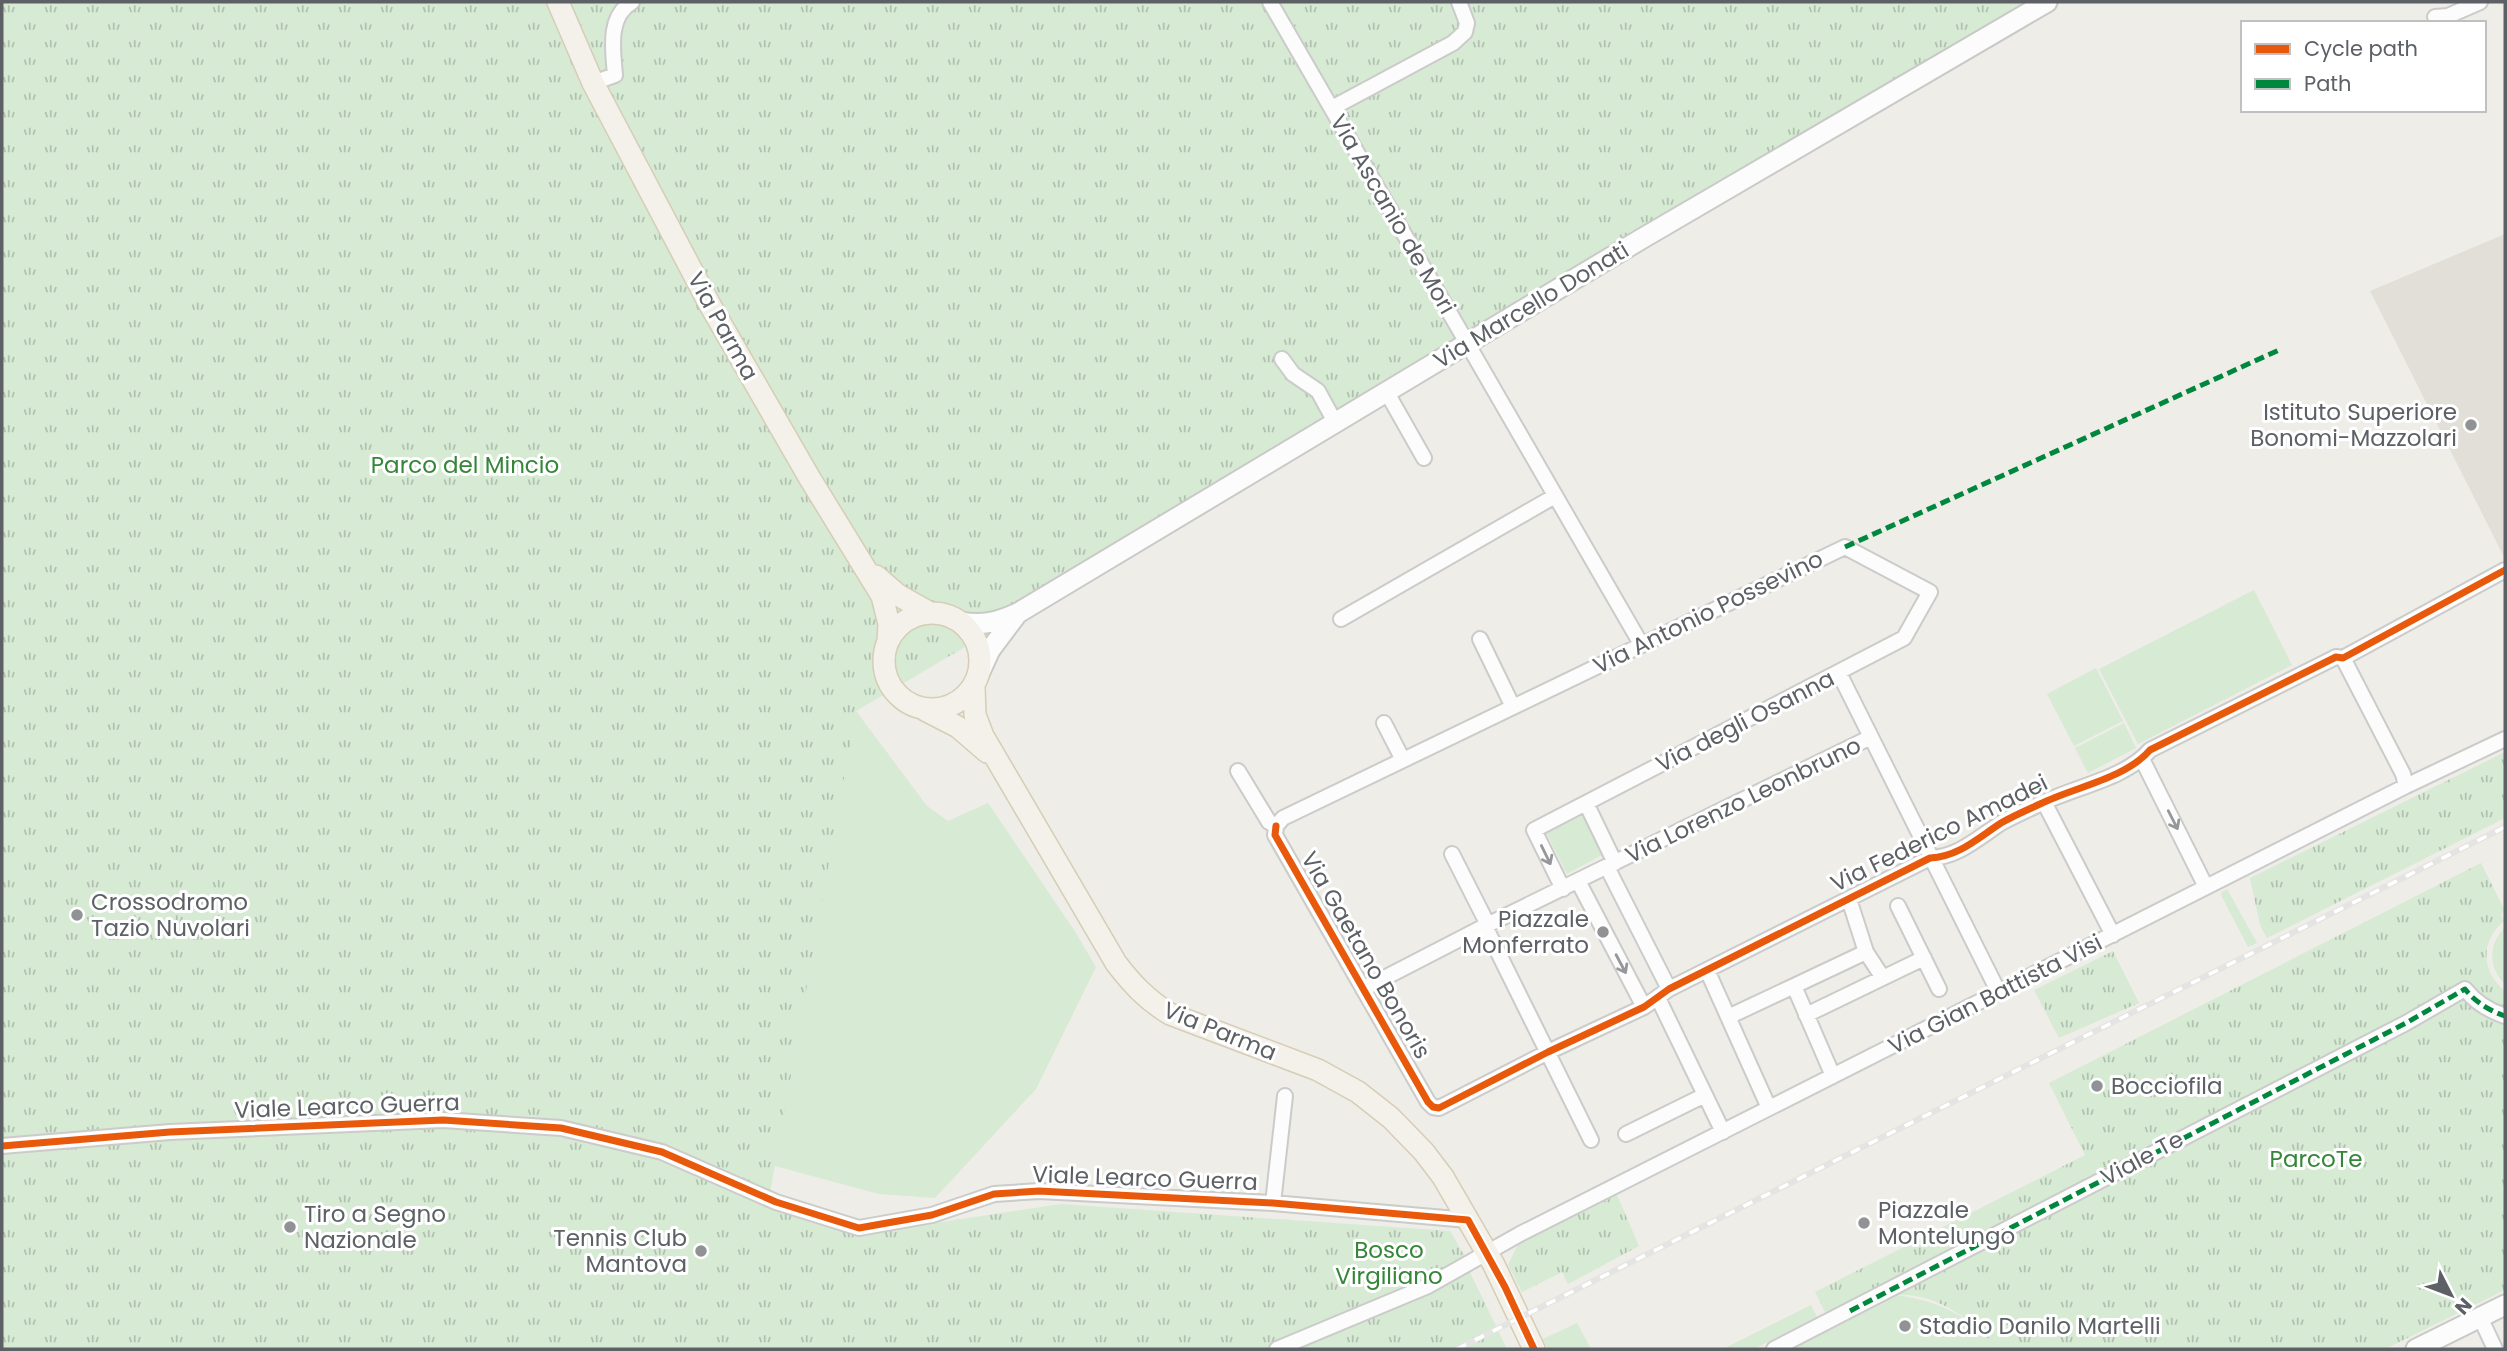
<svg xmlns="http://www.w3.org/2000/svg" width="2507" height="1351" viewBox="0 0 2507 1351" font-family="Poppins,sans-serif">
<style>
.education{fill:#e1dfd8}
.green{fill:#d6ead4}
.park{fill:url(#park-tufts)}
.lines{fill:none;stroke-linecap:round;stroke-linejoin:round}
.street-casing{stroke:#cbcbca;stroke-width:18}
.secondary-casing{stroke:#c9cac8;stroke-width:23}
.primary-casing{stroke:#d6cdb6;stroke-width:24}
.street{stroke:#fcfcfc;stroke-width:14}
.secondary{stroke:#fcfcfc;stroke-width:19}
.primary{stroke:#f3f1e9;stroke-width:21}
.rail-casing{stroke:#e4e4e3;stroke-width:6}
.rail{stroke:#fff;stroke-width:3.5;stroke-dasharray:10;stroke-linecap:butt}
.quiet{stroke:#00873e;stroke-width:5;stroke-dasharray:10 5;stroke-linecap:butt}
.cycleway-casing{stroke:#fff;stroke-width:11}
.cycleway{stroke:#e8590c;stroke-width:7}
.oneway{stroke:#95979a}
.poi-dot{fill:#909294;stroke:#fff;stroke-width:2.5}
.labels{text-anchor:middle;stroke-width:6;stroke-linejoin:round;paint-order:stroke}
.street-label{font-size:23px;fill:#5d6166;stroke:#fff}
.poi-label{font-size:23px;fill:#5d6166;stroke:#fff;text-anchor:start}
.park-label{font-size:23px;fill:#358638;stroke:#fff}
</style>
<defs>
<pattern id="park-tufts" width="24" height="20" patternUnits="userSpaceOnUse" patternTransform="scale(1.75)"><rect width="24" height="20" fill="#d6ead4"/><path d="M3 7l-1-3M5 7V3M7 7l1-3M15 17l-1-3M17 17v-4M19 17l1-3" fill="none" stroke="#b1c1b0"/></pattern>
</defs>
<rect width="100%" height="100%" fill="#eeede8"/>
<path class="education" d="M2505,234v325l-135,-268z"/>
<path class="green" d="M2254,590l38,75 -154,79 -39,-75z
M835,613l21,98 71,95 21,15 40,-18 86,127 22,37 -60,122 -101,109 -56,-4 -364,-98z
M2096,668l27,53 -49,25 -27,-52z
M2124,723l12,25 -48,25 -13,-25z
M1583,815l19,40 -35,19 -21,-42z
M2227,889l30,54 -9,4 -27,-52 1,-3z
M2505,927v57c-17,-17 -17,-39 0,-57z
M1896,1295c43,6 74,21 102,54h-209z
M1811,1305l6,12 -63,32h-31z
M1577,1323l14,26h-43l-5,-10z"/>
<path class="park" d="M2,2h2059l-1205,709 -88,493 95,30 198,-30 389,27 17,29 -2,2 42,87h-1505z
M2505,752v66l-238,120 -7,-13 -10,-47z
M2481,863l24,48 -4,3 3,7c-24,20 -23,51 1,70v299l-120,59h-387c-24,-28 -63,-58 -103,-54 -23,3 -47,12 -70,17l-10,-20 270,-137 -36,-72z
M2113,951l26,52 -80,35 -25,-48z
M1617,1195l22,51 -71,38 -6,-12 -40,20 -14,-27 10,-21z"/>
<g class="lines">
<defs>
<path id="street" d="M1270,2l371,642
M2435,17l13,-1 32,-14
M593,83l22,-8c-2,-25 -8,-58 17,-73
M1332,108l121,-65 12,-11 2,-9 -8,-21
M1282,359l11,15 25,17 17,31
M1386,391l38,67
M1341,619l214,-123
M1480,639l33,68
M2343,658l60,116 3,12
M1839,673l160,320
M1384,723l19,37
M2142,759l64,128
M1238,771l31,51 7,4
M2044,802l69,133
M1586,803l29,60
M1276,826l-1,9 153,267 5,5 6,1 109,-56 96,-45 25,-18 261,-131c28,-1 48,-20 71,-35 12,-7 26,-13 39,-19 34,-17 85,-25 110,-54l186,-93 7,1 162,-88
M1276,826l7,-8 562,-271 85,45 -26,46 -370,192 29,59
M1452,854l36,71
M1607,867l62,122
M1578,881l66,126
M1898,906l41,83
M1485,926l106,214
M1866,952l17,26
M1707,970l62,138
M1363,989l122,-63 386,-189
M1658,998l65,134
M1806,1015l118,-57
M1728,1017l66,-31
M1833,1076l-39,-90 72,-34 -17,-53
M1626,1134l79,-39
M2,1146l168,-14 273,-12 118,8 101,24 114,50 83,26 73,-13 62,-21 45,-3 234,12 195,17
M1273,1203l12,-107
M2480,1317l15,32
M1277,1349l151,-63 92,-52 886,-448 99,-47
M1774,1349l632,-326 59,-34c10,13 25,22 40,27"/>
<path id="secondary" d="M961,622c22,4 37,0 57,-9l625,-375 404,-236
M979,674l11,-24 27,-36
M2416,1349l89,-44"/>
<path id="primary" d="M558,2l35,81 117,222 99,172 73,119 7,28 -1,18
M876,576l22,19 32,18
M884 661a48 48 0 1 1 96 0a48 48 0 1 1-96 0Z
M974,687l1,28 8,21 133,227c16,21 31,37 54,51l148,56 40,22 33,26 33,34 19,25 51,88 40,84
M925,710l33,17 29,25"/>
</defs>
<use href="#street" class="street-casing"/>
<use href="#secondary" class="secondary-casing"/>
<use href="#primary" class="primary-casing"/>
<use href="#street" class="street"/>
<use href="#secondary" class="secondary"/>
<use href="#primary" class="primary"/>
<defs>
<path id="rail" d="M1457,1349l1048,-522"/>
</defs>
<use href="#rail" class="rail-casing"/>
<use href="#rail" class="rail"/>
<path class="quiet" d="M1845,547l434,-197
M1850,1311l556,-288 59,-34c10,13 25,22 40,27"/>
<defs>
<path id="cycleway" d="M1276,826l-1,9 153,267 5,5 6,1 109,-56 96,-45 25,-18 261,-131c28,-1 48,-20 71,-35 12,-7 26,-13 39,-19 34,-17 85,-25 110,-54l186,-93 7,1 162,-88
M2,1146l168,-14 273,-12 118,8 101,24 114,50 83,26 73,-13 62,-21 45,-3 234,12 195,17 37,67 29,62"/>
</defs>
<use href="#cycleway" class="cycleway-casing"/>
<use href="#cycleway" class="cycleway"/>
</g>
<defs><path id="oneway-shaft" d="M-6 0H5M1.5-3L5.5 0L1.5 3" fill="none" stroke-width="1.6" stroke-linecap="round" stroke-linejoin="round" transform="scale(1.75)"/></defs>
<g class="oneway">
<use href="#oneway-shaft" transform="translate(2173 820) rotate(63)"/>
<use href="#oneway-shaft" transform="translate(1546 855) rotate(64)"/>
<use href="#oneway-shaft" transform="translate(1621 964) rotate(62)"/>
</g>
<g class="poi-dot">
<circle cx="2471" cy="425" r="7"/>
<circle cx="77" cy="915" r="7"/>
<circle cx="1603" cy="932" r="7"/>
<circle cx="2097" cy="1086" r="7"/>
<circle cx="1864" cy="1223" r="7"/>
<circle cx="290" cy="1227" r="7"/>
<circle cx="701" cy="1251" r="7"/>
<circle cx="1905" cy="1326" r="7"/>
</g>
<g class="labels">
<g class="street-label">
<text transform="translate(1393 214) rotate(60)" y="8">Via Ascanio de Mori</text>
<text transform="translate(1531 305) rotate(-31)" y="8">Via Marcello Donati</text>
<text transform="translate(723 326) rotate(61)" y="8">Via Parma</text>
<text transform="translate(1708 612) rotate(-26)" y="8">Via Antonio Possevino</text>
<text transform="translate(1745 721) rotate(-27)" y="8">Via degli Osanna</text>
<text transform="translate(1743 800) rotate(-26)" y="8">Via Lorenzo Leonbruno</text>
<text transform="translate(1939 833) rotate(-26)" y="8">Via Federico Amadei</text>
<text transform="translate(1366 955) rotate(60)" y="8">Via Gaetano Bonoris</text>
<text transform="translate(1995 994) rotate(-27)" y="8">Via Gian Battista Visi</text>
<text transform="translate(1220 1031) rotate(22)" y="8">Via Parma</text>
<text transform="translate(347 1106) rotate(-2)" y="8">Viale Learco Guerra</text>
<text transform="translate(2142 1158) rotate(-28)" y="8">Viale Te</text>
<text transform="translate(1145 1178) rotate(2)" y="8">Viale Learco Guerra</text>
</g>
<g class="poi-label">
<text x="2457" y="420" text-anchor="end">Istituto Superiore<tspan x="2457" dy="26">Bonomi-Mazzolari</tspan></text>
<text x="91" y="910">Crossodromo<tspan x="91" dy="26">Tazio Nuvolari</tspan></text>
<text x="1589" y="927" text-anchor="end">Piazzale<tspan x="1589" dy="26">Monferrato</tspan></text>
<text x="2111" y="1094">Bocciofila</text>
<text x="1878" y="1218">Piazzale<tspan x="1878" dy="26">Montelungo</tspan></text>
<text x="304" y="1222">Tiro a Segno<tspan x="304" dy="26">Nazionale</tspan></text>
<text x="687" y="1246" text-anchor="end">Tennis Club<tspan x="687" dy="26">Mantova</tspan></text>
<text x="1919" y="1334">Stadio Danilo Martelli</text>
</g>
<g class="park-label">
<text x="465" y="473">Parco del Mincio</text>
<text x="2316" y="1167">ParcoTe</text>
<text x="1389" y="1258">Bosco<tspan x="1389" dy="26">Virgiliano</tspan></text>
</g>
</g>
<rect width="2507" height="1351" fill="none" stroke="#5d6166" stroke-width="7"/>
<rect x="2241" y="21" width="245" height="91" fill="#ffffff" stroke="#bec0c2" stroke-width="2"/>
<rect x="2255" y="44" width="35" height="10" fill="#e8590c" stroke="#bec0c2" stroke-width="2"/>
<text x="2304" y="56" font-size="21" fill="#5d6166">Cycle path</text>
<rect x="2255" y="79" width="35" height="10" fill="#00873e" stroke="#bec0c2" stroke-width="2"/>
<text x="2304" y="91" font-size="21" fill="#5d6166">Path</text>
<g transform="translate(2451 1295) rotate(132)" stroke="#ffffff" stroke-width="5" paint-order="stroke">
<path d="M0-5L12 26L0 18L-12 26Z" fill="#5d6166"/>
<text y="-10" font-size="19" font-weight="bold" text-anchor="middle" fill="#5d6166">N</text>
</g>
</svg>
